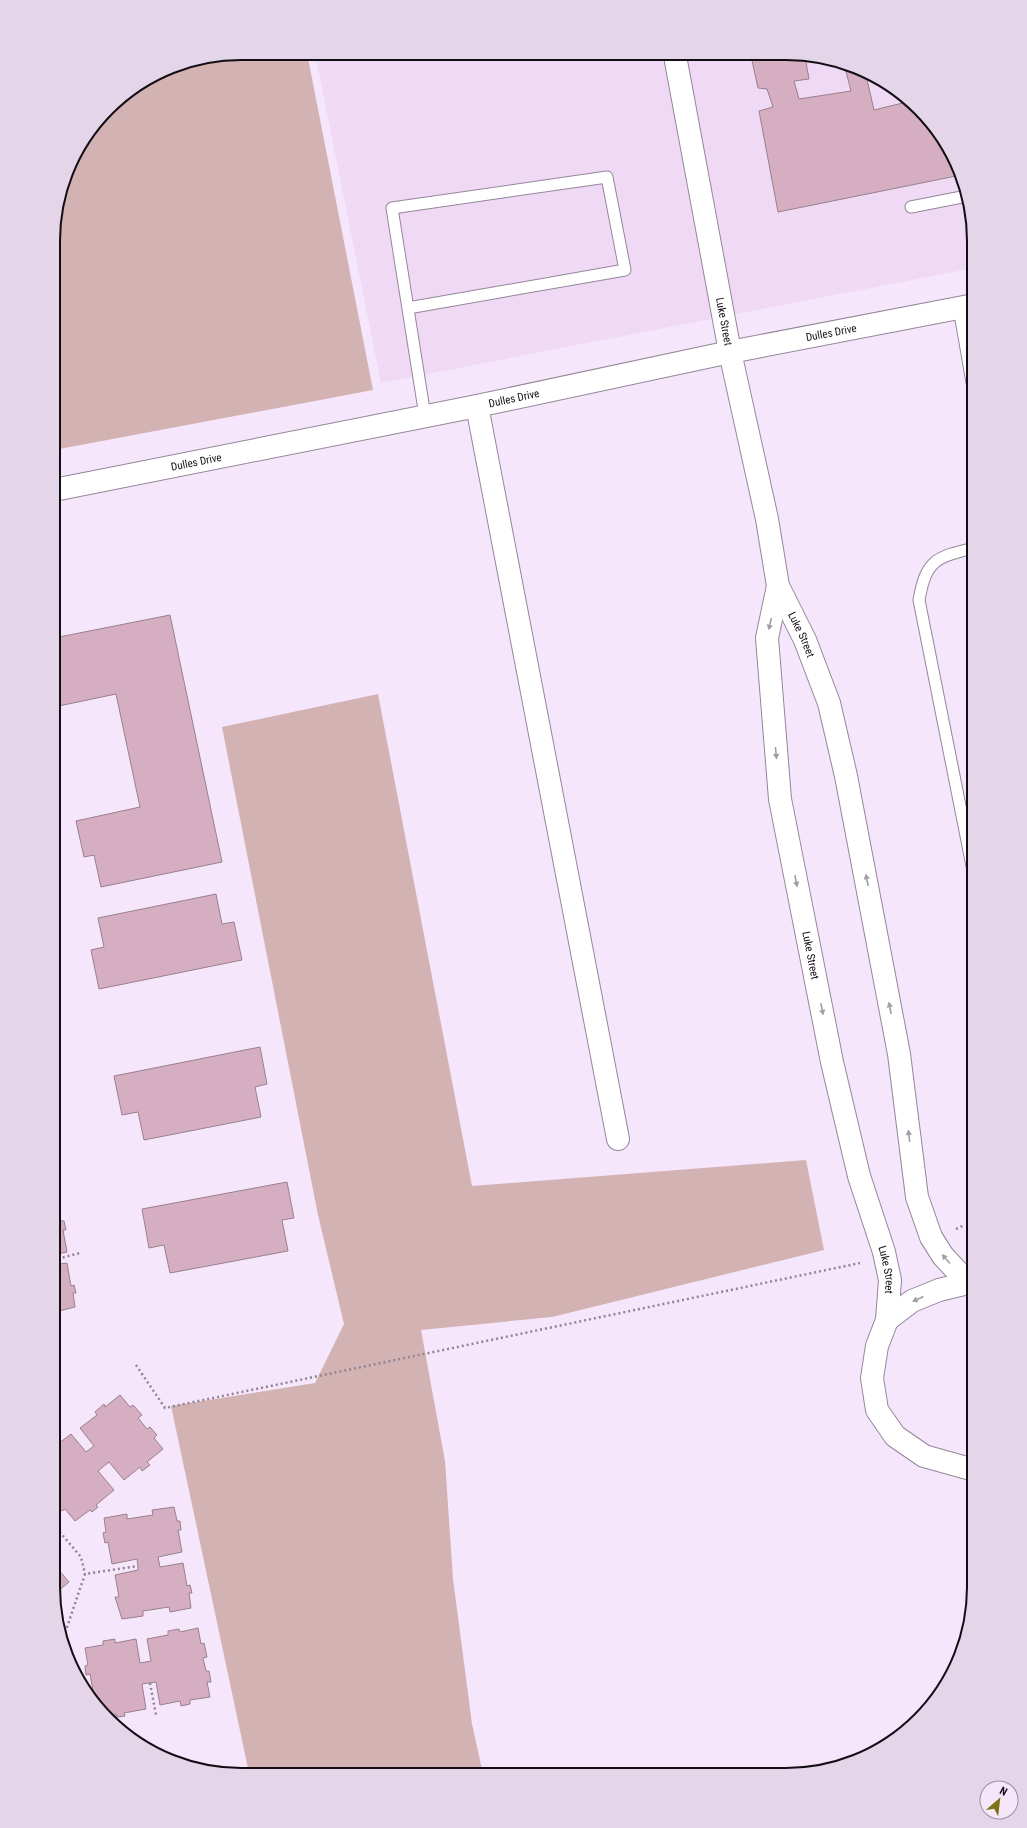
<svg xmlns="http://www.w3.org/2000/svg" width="1027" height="1828" viewBox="0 0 1027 1828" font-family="'Roboto Condensed',sans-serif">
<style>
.built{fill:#efd9f4}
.green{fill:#d3b2b3}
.building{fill:#d5aec1;stroke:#98818c}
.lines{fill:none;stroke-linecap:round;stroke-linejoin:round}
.lane-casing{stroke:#958699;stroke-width:13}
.street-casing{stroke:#958699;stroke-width:24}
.secondary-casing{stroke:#958699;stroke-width:24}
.path{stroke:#908493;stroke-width:2.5;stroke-dasharray:2 3;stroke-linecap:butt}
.lane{stroke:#fff;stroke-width:11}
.street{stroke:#fff;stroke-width:22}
.secondary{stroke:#fff;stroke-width:22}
.oneway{fill:#a19ea1}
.labels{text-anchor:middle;stroke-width:4;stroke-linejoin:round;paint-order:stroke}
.street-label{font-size:11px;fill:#130d14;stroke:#f6e6fb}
.rim{fill:none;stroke:#130d14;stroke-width:2}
</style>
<rect width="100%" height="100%" fill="#f6e6fb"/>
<path class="built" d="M315,53l507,4 47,15 41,28 32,37 22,44 10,60v27l-593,115z"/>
<path class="green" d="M241,53h66l66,337 -319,60 1,-233 18,-59 44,-58 53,-33z
M378,694l94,492 334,-26 18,90 -272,67 -131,13 24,131 8,118 19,145 11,50 -234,-1 -78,-367 144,-23 29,-59 -26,-109 -96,-488z"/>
<path class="building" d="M751,56h54l4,23 -15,2 5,18 52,-8 -7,-27 21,7 9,39 37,-9 31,36 19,38 -183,37 -19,-101 14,-4 -6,-18 -9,-1z
M170,615l52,247 -121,25 -7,-32 -10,2 -8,-36 64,-14 -24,-113 -62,13v-39l4,-1 -4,-29z
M216,894l6,30 12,-2 8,38 -143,29 -8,-39 13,-3 -6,-29z
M260,1047l7,37 -12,3 6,30 -117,23 -6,-28 -16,3 -8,-39z
M287,1182l7,36 -12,2 6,31 -118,22 -6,-28 -15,3 -7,-39z
M58,1206l3,15h3l2,9h-3l4,22 -14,3v-48z
M67,1263l4,23 3,-1 2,8h-3l2,14 -20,5 -2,-5v-42z
M120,1395l10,12 3,-2 9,10 -4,3 9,11 3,-2 7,8 -3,3 9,11 -16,13 3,3 -8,6 -2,-4 -16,13 -15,-18 -11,9 16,19 -18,15 2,2 -6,5 -2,-2 -15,11 -10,-12 -3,2 -7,-8 3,-2 -5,-7v-48l1,1 17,-13 15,18 8,-6 -14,-18 17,-13 -2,-3 9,-8 1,3z
M174,1507l3,14h3l1,9h-3l4,22 -24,5 2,10 23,-4 4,23 3,-1 2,8h-3l2,15 -21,4 -1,-5 -26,4v5l-21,3 -7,-22h4l-4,-22 23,-5v-4l-1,-7 -25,5 -4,-22 -3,1 -2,-10 3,-1 -2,-14 23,-4v5l26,-4 -1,-5z
M53,1558l6,7 -2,3 12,14 -12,10 3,2 -5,4 -2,-11z
M198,1628l3,16 3,-1 3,14 -4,1 3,13h3l2,11h-4l3,15 -20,3v4l-9,2 -1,-5 -20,4 -4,-23 -14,2 4,25 -22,4 1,3 -8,1 -1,-3 -8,2 -18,-19 -1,-5 4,-1 -3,-17 -4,1 -1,-9 3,-1 -3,-17 18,-3v-4l12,-2v4l21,-4 4,24 11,-2 -4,-22 21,-4v-4l11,-2 1,3z"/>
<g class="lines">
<defs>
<path id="lane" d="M911,207l56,-11
M408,308l217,-38 -18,-93 -215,31 33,208
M959,308l15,86
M974,876l-55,-276c7,-40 17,-43 55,-52"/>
<g id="street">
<path id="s1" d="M675,56l55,296 37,167 11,67 27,54 24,63 17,73 53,278 18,143 14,40 12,19 25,27 6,3"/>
<path d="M477,406l141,733"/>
<path id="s2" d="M778,586l-11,52 13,161 52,263 27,114 25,76 6,28 -3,40 -10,26 -5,32 5,32 18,26 29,20 50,14"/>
<path d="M887,1320l25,-19 27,-11 29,-7"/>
</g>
<g id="secondary">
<path id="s3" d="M54,490l423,-84 253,-54 244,-47"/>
</g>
</defs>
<use href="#lane" class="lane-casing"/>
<use href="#street" class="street-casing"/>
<use href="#secondary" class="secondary-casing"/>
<path class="path" d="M956,1229l9,-4
M53,1260l27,-7
M136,1365l29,43 695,-145
M53,1524l28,33 4,17
M62,1642l23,-68 53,-8
M150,1683l6,32"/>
<use href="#lane" class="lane"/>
<use href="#street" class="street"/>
<use href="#secondary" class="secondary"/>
</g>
<defs><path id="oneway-solid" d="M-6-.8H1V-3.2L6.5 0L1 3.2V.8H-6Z"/></defs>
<g class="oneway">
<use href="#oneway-solid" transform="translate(770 624) rotate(102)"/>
<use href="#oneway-solid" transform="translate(776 753) rotate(85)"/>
<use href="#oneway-solid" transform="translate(867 880) rotate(-101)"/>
<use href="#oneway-solid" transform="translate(796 881) rotate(79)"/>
<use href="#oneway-solid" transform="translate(890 1008) rotate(-101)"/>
<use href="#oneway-solid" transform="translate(822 1009) rotate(79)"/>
<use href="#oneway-solid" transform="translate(909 1136) rotate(-97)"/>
<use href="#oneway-solid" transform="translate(946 1259) rotate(-131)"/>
<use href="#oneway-solid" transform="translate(918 1299) rotate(156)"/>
</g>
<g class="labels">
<g class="street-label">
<text dy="4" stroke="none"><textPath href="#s1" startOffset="270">Luke Street</textPath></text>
<text dy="4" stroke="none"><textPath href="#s3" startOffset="793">Dulles Drive</textPath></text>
<text dy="4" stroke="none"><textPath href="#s3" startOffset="469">Dulles Drive</textPath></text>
<text dy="4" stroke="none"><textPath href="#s3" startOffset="145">Dulles Drive</textPath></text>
<text dy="4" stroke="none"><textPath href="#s1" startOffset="594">Luke Street</textPath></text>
<text dy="4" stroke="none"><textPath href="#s2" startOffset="374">Luke Street</textPath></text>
<text dy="4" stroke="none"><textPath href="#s2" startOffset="698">Luke Street</textPath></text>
</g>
</g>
<path d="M0 0H1027V1828H0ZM241 60H786A181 181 0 0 1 967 241V1587A181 181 0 0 1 786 1768H241A181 181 0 0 1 60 1587V241A181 181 0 0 1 241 60Z" fill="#e4d5e9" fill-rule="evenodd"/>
<path class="rim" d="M241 60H786A181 181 0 0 1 967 241V1587A181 181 0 0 1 786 1768H241A181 181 0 0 1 60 1587V241A181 181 0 0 1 241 60Z"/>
<g transform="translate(999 1800) rotate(28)"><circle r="19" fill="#f6e6fb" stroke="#9b8f9f"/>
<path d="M0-3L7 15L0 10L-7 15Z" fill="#807213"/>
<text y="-6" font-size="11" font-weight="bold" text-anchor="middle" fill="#130d14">N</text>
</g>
</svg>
